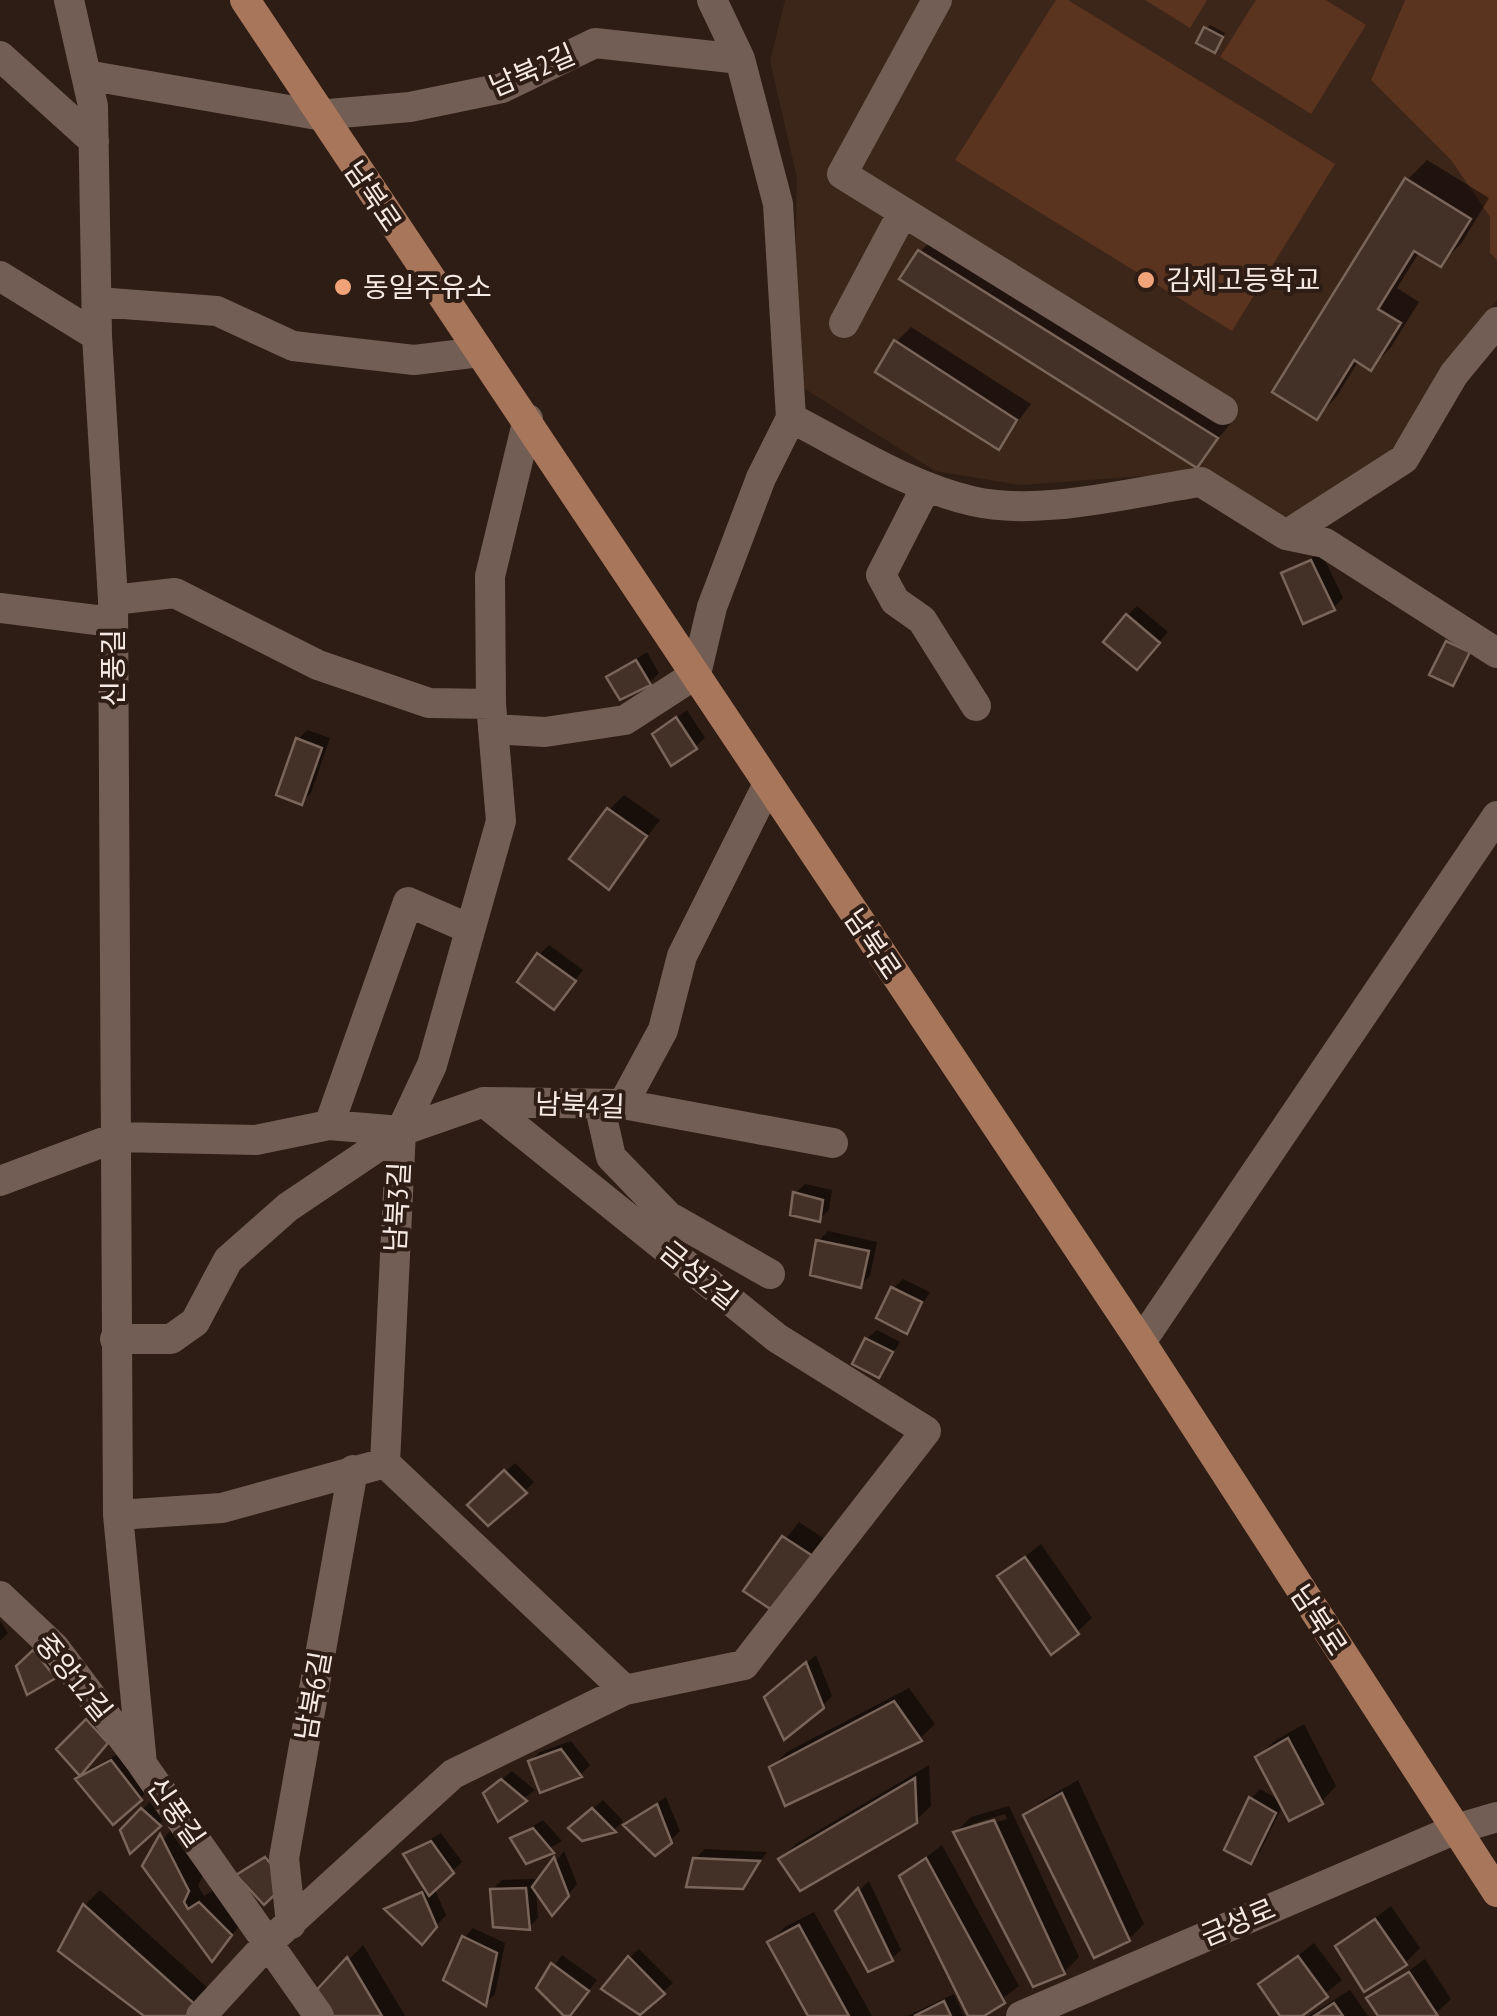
<svg xmlns="http://www.w3.org/2000/svg" width="1497" height="2016" viewBox="0 0 1497 2016" font-family="'PT Sans Narrow','Noto Sans KR',sans-serif">
<style>
.built{fill:#3c2519}
.green{fill:#5a341e}
.shadow{fill:#0007;fill-rule:evenodd}
.building{fill:#433127;stroke:#79655a;stroke-width:2.5}
.lines{fill:none;stroke-linecap:round;stroke-linejoin:round}
.minor{stroke:#725e54;stroke-width:30}
.major{stroke:#a7765b;stroke-width:30}
.poi-dot{fill:#f0a378;stroke:#2e1d14;stroke-width:4}
.labels{text-anchor:middle;stroke-width:8;stroke-linejoin:round;paint-order:stroke}
.street-label{font-size:28px;fill:#f5e9e3;stroke:#2e1d14}
.poi-label{font-size:28px;fill:#f5e9e3;stroke:#2e1d14;text-anchor:start}
</style>
<rect width="100%" height="100%" fill="#2e1d14"/>
<path class="built" d="M785,0h620l-34,80 80,80 39,57v36l7,7v40l-117,165 -93,56 -85,-49 -182,13 -85,-14 -130,-82 -12,-18 4,-193 -27,-117z"/>
<path class="green" d="M1056,0h12l267,164 -103,167 -277,-171z
M1145,0h62l-17,28z
M1256,0h70l40,25 -55,89 -91,-57z
M1405,0h92v260l-7,-7v-36l-39,-57 -80,-80z"/>
<path class="shadow" d="M1210,25l15,8 -7,13 -12,-17z
M1427,160l62,38 -28,46 -21,20 -20,-13 -23,37 22,14 -28,45 -20,21 -12,-8 -22,36 -20,21 90,-237z
M940,232l296,185 -39,47 -277,-212z
M911,327l120,77 -32,43 -103,-105z
M1321,552l22,46 -10,10 -49,-34z
M1137,606l31,26 -22,25 -18,-42z
M1458,633l20,9 -25,41 -5,-40z
M647,652l12,21 -10,10 -39,-6z
M687,710l18,28 -10,9 -40,-13z
M308,730l22,8 -19,55 -10,9 -3,-63z
M624,795l36,25 -51,67v-77z
M549,945l34,25 -20,27 -24,-42z
M805,1184l27,6 -3,20 -10,9 -23,-26z
M828,1231l49,11 -7,34 -10,9 -41,-44z
M903,1279l27,13 -24,39 -13,-42z
M877,1330l23,12 -21,33 -12,-36z
M515,1463l19,19 -9,9 -55,14z
M799,1522l30,20 -39,52 -44,-4z
M1041,1544l51,74 -15,14 -77,-55z
M0,1621l8,12 -8,8z
M44,1642l20,24 -36,25 -9,-25z
M816,1655l16,41 -10,10 -45,-19z
M909,1688l26,36 -15,14 -133,65 -15,-36 15,-15z
M97,1712l18,20 -33,41 40,-21 28,37 -10,9 -58,-23 -22,-26z
M1304,1724l32,62 -15,16 -38,3 -23,47 -10,9 1,-62 9,-10 21,12 -23,-44 15,-15z
M571,1741l19,24 -10,10 -38,15 -12,-29 10,-9z
M929,1765l2,41 -16,15 -134,38 15,-15z
M512,1771l23,19 -37,28 -2,-34z
M1078,1780l66,144 -15,15 -103,-123 16,-15z
M666,1797l14,34 -10,10 -44,-16z
M152,1800l17,15 -38,35 -9,-20z
M603,1800l20,21 -9,9 -32,8 -1,-19z
M1009,1806l70,151 -15,15 -108,-140 15,-15zM1005,1814l2,5 -35,10v-5z
M543,1820l19,21 -35,20 -14,-23z
M176,1822l27,53 -5,11 6,10 11,-7 30,30 -32,39 -68,-92z
M441,1833l21,29 -28,26 12,27 -15,17 -43,-23 38,-22 -20,-33z
M942,1845l77,141 -40,30h-8l-69,-140z
M705,1849l62,3 -25,35 -47,-28z
M564,1851l13,33 -15,19 -26,-16 2,31 -9,9 -37,-37 10,-10 33,-1 1,8z
M869,1881l32,69 -10,9 -53,-48z
M100,1890l111,101 -23,25h-39l-88,-66 24,-45z
M1391,1906l29,42 -15,15 -67,-17z
M814,1912l58,104h-61l-41,-74 15,-15z
M473,1928l32,15 -10,51 -9,9 -22,-65z
M1314,1943l28,37 -44,36h-15l-21,-32z
M363,1945l42,71h-72l-18,-21z
M639,1949l34,34 -33,29 -11,-54z
M562,1955l35,25 -29,36 -29,-28z
M1425,1959l26,40 -18,17h-52l-11,-17z
M1350,1990l18,26h-59l1,-1z
M954,1994l10,22h-57z"/>
<path class="building" d="M1204,27l19,10 -8,16 -19,-10z
M1405,178l66,41 -30,48 -27,-16 -36,58 23,14 -30,48 -17,-11 -37,60 -45,-28z
M918,250l300,188 -21,30 -298,-189z
M894,340l123,80 -18,30 -124,-78z
M1311,560l24,50 -32,14 -22,-51z
M1126,614l34,29 -23,27 -34,-28z
M1446,641l24,11 -17,34 -24,-11z
M636,660l15,25 -31,15 -14,-23z
M676,717l21,32 -26,17 -19,-32z
M296,738l26,10 -20,57 -26,-10z
M607,808l40,28 -38,54 -40,-31z
M537,953l39,28 -22,29 -37,-28z
M793,1192l30,8 -3,22 -30,-7z
M816,1240l53,11 -8,37 -51,-13z
M891,1287l31,15 -15,32 -31,-16z
M865,1338l28,14 -14,26 -27,-14z
M504,1470l23,23 -39,33 -21,-21z
M782,1536l34,22 -41,54 -32,-21z
M1025,1557l54,77 -28,21 -54,-79z
M33,1650l23,28 -29,17 -11,-29z
M806,1662l18,46 -40,32 -20,-43z
M894,1701l28,40 -137,65 -16,-39z
M86,1719l22,24 -28,33 -24,-27z
M1288,1738l35,66 -34,17 -34,-64z
M561,1749l21,28 -42,16 -12,-32z
M111,1760l31,40 -29,25 -38,-46z
M915,1778l2,45 -117,68 -22,-32z
M501,1779l26,22 -29,21 -15,-29z
M1062,1793l68,148 -36,17 -71,-143z
M1249,1797l27,16 -25,51 -27,-14z
M657,1804l15,39 -17,13 -32,-31z
M141,1808l20,18 -31,28 -10,-24z
M592,1808l24,24 -34,9 -14,-13z
M994,1820l71,154 -32,13 -80,-155z
M533,1828l21,25 -28,11 -16,-26z
M160,1834l29,57 -5,11 4,7 11,-7 33,33 -20,27 -70,-96z
M431,1841l23,32 -25,23 -26,-42z
M265,1857l22,26 -23,22 -28,-30z
M554,1857l15,39 -17,20 -20,-29z
M693,1858l67,3 -17,28 -57,-2z
M926,1858l79,145 -21,13h-16l-69,-140z
M526,1888l4,42 -37,-3 -3,-38z
M858,1888l35,73 -25,11 -33,-61z
M422,1892l15,35 -15,18 -38,-36z
M83,1904l115,103 -8,9h-46l-86,-65z
M1375,1919l32,46 -43,27 -29,-46z
M799,1925l50,91h-41l-41,-74z
M462,1936l35,17 -11,53 -43,-26z
M628,1956l37,38 -25,21 -39,-26z
M1298,1956l30,41 -26,19h-22l-22,-32z
M347,1957l35,59h-53l-17,-21z
M551,1963l38,28 -19,25h-6l-28,-28z
M1409,1972l29,44h-60l-12,-18z
M944,2001l7,15h-37z
M1334,2003l9,13h-29z"/>
<g class="lines">
<path class="minor" d="M69,0l24,106 4,230 16,264 5,915 24,249 177,252
M937,0l-95,174 381,236
M0,56l94,85
M86,75l231,40 93,-8 92,-19 93,-45 145,16 -28,-59
M0,276l97,60
M97,302l120,9 76,35 121,14 66,-8
M1497,322l-43,52 -50,85 -118,76 39,8 172,110
M844,323l59,-111
M791,418c58,30 117,68 181,83 68,16 160,-9 229,-19l85,53
M926,487l-45,88 14,26 27,19 54,86
M113,600l62,-7 143,72 111,38 62,1
M0,608l112,14
M493,729l52,3 80,-12 71,-46 16,-67 49,-129 30,-60 -13,-214 -38,-145
M599,1104l12,53 57,59 102,58
M623,1104l40,-74 19,-74 85,-170
M329,1125l79,-223 62,27
M0,1181l117,-44 139,3 73,-15 72,6 83,-29 139,2 210,39
M115,1339h56l24,-17 33,-62 60,-53 113,-76
M1141,1342l356,-526
M385,1463l240,227
M118,1515l104,-7 163,-45 16,-332 31,-66 69,-244 -10,-117 -1,-128 38,-157
M0,1596l55,52 85,113
M291,1924l-7,-66 69,-388
M201,2016l67,-73 185,-169 172,-84 119,-25 182,-234 -149,-93 -293,-236
M1021,2016l435,-187 41,-12"/>
<path class="major" d="M245,0l896,1342 356,550"/>
</g>
<g class="poi-dot">
<circle cx="1146" cy="280" r="10"/>
<circle cx="343" cy="287" r="10"/>
</g>
<g class="labels">
<g class="street-label">
<text transform="translate(532 70) rotate(-23)" y="10">남북2길</text>
<text transform="translate(373 196) rotate(56)" y="10">남북로</text>
<text transform="translate(113 668) rotate(-90)" y="10">신풍길</text>
<text transform="translate(873 944) rotate(56)" y="10">남북로</text>
<text transform="translate(580 1105) rotate(2)" y="10">남북4길</text>
<text transform="translate(397 1207) rotate(-87)" y="10">남북3길</text>
<text transform="translate(699 1275) rotate(39)" y="10">금성2길</text>
<text transform="translate(1319 1620) rotate(57)" y="10">남북로</text>
<text transform="translate(74 1677) rotate(51)" y="10">중앙12길</text>
<text transform="translate(313 1696) rotate(-80)" y="10">남북6길</text>
<text transform="translate(176 1812) rotate(55)" y="10">신풍길</text>
<text transform="translate(1238 1922) rotate(-23)" y="10">금성로</text>
</g>
<g class="poi-label">
<text x="1166" y="290">김제고등학교</text>
<text x="363" y="297">동일주유소</text>
</g>
</g>
</svg>
